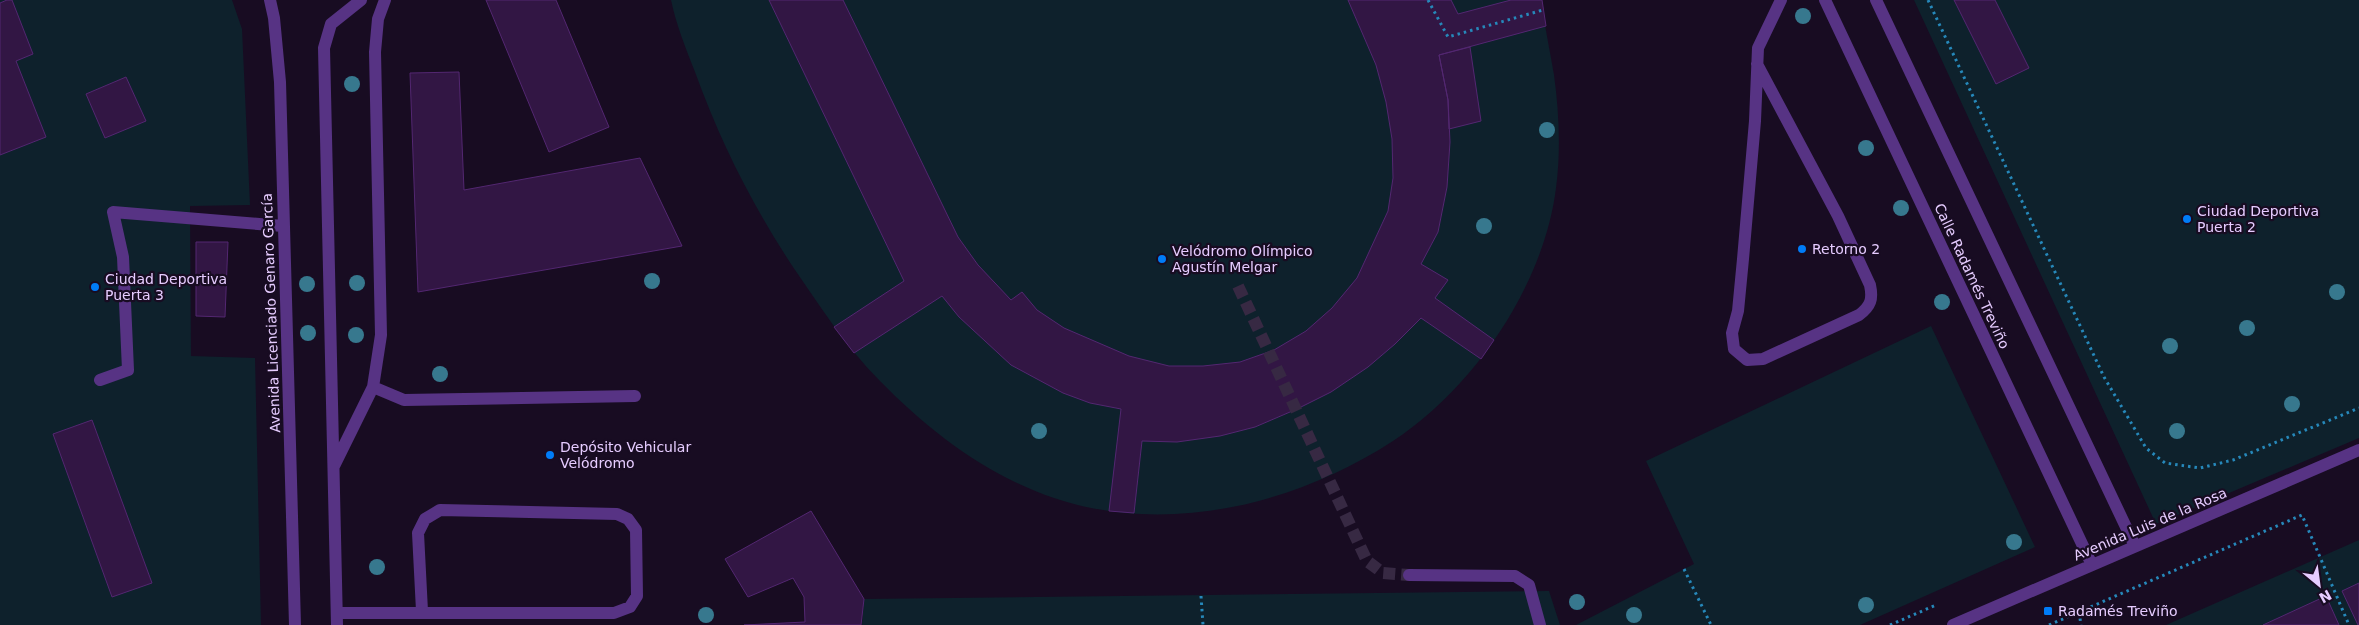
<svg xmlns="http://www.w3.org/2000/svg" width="2359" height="625" viewBox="0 0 2359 625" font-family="'DejaVu Sans',sans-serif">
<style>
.green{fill:#0e212c}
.building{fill:#321644;stroke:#532771}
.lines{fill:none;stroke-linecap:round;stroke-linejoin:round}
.minor-tunnel{stroke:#372943;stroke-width:12;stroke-dasharray:12 6;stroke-linecap:butt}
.path{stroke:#2688ba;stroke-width:3;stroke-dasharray:2.5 4;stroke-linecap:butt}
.minor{stroke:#573384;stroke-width:12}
.tree{fill:#37788e}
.poi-dot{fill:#007cf7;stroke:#180c22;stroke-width:2}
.labels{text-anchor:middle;stroke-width:4.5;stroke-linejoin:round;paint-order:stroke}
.poi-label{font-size:14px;fill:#e6ccff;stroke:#180c22;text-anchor:start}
.street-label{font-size:14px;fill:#e6ccff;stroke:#180c22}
</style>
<rect width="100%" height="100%" fill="#180c22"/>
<path class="green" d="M0,0h232l10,29 8,176 -60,1 1,150 64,2 6,267h-261z
M671,0h871c2,25 8,50 12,75 5,36 7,76 2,113 -12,97 -82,200 -163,253 -106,69 -248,100 -367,46 -55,-24 -104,-63 -146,-106 -34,-34 -60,-75 -87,-114 -41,-62 -73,-126 -98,-195 -9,-23 -19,-48 -24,-72z
M1914,0h445v438l-203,86z
M1931,326l104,221 -175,78h-284l118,-61 -48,-103z
M2359,540v85h-193z
M1549,591l11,34h-698l2,-26z"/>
<path class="building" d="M7,0h5l21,54 -17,7 30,76 -46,18v-152z
M486,0h70l53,127 -60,25z
M769,0h74l115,237 20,28 33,35 11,-8 15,18 27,18 65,28 40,10h34l37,-4 34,-12 32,-19 26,-23 25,-30 31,-67 5,-33 -1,-39 -6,-37 -10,-37 -28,-65h103l7,14 53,-14h31l4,26 -107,29 9,45 2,42 -3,45 -9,45 -17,32 27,16 -13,18 59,42 -13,19 -60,-41 -26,26 -27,23 -37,25 -34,17 -42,18 -35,9 -43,6 -35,-1 -8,72 -25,-2 12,-102 -31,-6 -27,-10 -52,-28 -52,-48 -17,-21 -88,57 -20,-26 70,-46z
M1954,0h41l34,68 -33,16z
M1470,47l11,74 -32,8 -1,-29 -9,-45z
M459,72l5,118 176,-32 42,88 -264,46 -8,-219z
M126,77l20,44 -41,17 -19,-44z
M196,242h32l-3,75 -29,-1z
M92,420l60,163 -40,14 -59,-163z
M811,511l53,88 -3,26h-117l61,-3 -1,-25 -11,-19 -45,19 -23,-38z
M2359,583v42h-1l-16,-34z
M2326,596l13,29h-76z"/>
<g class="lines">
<path class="minor-tunnel" d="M1238,286l129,275 16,12 26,2"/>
<path class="path" d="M1428,0l20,37 95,-27
M1928,0l176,377 42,71 19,15 35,5 33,-8 126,-52
M1684,569l27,56
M1201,596l2,29
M2079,612l2,13
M1890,625l46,-20
M2049,625l253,-110 47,110"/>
<path class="minor" d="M270,0l4,18 6,64 15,543
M1825,0l267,565
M1876,0l259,546
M1757,64l81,152 32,69c3,14 1,21 -11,30l-96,44 -16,1 -13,-11 -2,-16 6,-22 5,-52 12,-138 3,-73 23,-48
M100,380l28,-10 -5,-113 -10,-45 170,14
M373,387l31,13 231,-4
M334,466l39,-79 8,-52 -6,-283 3,-33 7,-19
M1409,575l106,1 14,9 11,40
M337,613h277l16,-6 7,-11 -1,-66 -8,-11 -11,-5 -177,-4 -15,9 -7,14 4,78
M337,625l-13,-577 7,-24 30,-24
M1953,625l406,-175"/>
</g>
<g class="tree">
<circle cx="1803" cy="16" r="8"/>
<circle cx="352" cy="84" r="8"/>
<circle cx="1547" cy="130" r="8"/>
<circle cx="1866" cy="148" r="8"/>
<circle cx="1901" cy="208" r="8"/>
<circle cx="1484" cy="226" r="8"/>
<circle cx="652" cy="281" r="8"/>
<circle cx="357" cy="283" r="8"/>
<circle cx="307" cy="284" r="8"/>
<circle cx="2337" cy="292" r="8"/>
<circle cx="1942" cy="302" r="8"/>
<circle cx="2247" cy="328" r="8"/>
<circle cx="308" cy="333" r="8"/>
<circle cx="356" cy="335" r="8"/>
<circle cx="2170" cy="346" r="8"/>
<circle cx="440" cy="374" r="8"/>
<circle cx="2292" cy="404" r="8"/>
<circle cx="1039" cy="431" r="8"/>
<circle cx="2177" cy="431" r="8"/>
<circle cx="2014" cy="542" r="8"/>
<circle cx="377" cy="567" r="8"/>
<circle cx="1577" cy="602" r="8"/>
<circle cx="1866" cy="605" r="8"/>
<circle cx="706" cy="615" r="8"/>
<circle cx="1634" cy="615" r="8"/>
</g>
<g class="poi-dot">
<circle cx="2187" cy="219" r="5"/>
<circle cx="1802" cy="249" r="5"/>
<circle cx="1162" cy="259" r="5"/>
<circle cx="95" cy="287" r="5"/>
<circle cx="550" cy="455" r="5"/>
<rect x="2043" y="606" width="10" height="10" rx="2.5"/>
</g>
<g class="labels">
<g class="poi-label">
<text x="2197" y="216">Ciudad Deportiva<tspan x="2197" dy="16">Puerta 2</tspan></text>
<text x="1812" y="254">Retorno 2</text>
<text x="1172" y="256">Velódromo Olímpico<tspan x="1172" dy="16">Agustín Melgar</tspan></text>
<text x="105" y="284">Ciudad Deportiva<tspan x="105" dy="16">Puerta 3</tspan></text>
<text x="560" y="452">Depósito Vehicular<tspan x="560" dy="16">Velódromo</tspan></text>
<text x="2058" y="616">Radamés Treviño</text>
</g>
<g class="street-label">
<text transform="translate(1972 276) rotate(65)" y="5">Calle Radamés Treviño</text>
<text transform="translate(271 313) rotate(-92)" y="5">Avenida Licenciado Genaro García</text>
<text transform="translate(2150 524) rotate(-23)" y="5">Avenida Luis de la Rosa</text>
</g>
</g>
<g transform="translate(2319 585) rotate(151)" stroke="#180c22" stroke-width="4" paint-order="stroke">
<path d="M0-4L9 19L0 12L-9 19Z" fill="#e6ccff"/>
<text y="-8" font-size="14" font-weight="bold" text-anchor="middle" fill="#e6ccff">N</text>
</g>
</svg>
